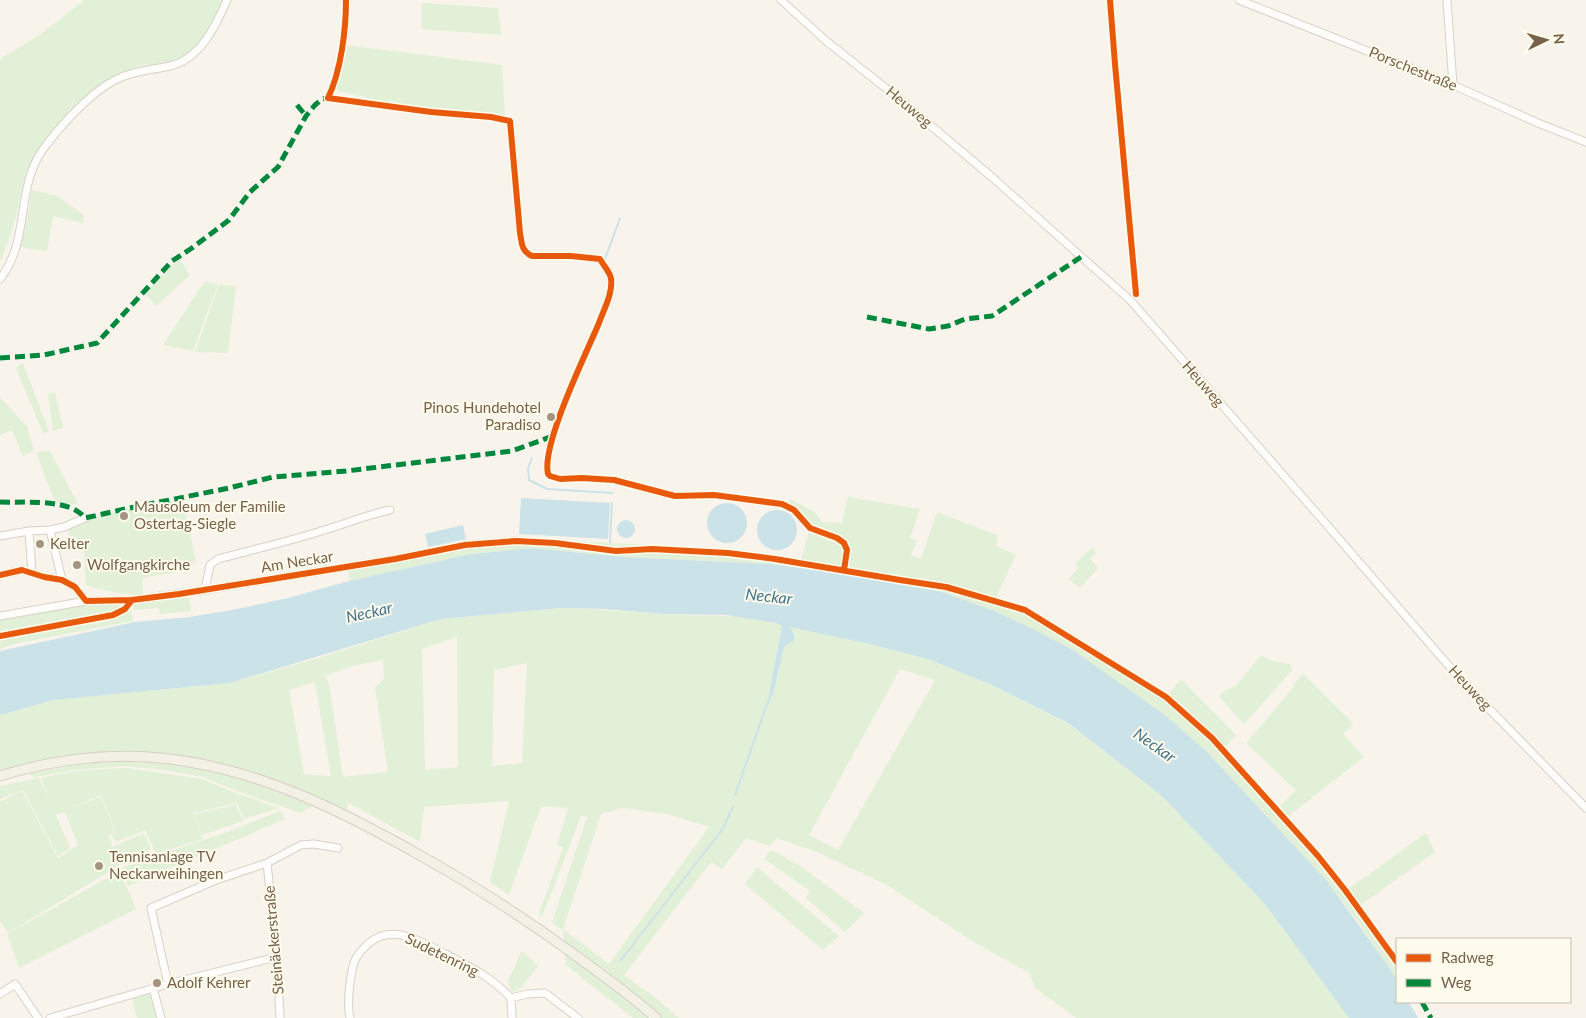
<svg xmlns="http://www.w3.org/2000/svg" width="1586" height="1018" viewBox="0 0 1586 1018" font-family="Lato,sans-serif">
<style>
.green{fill:#e1f0d6;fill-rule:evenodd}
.water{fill:#cce2e9}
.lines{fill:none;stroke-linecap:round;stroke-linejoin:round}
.stream{stroke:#cce2e9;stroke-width:2}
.minor-casing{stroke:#d7d1c9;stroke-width:9}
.major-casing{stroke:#d7cfc6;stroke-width:11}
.minor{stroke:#fefdfc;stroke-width:7}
.major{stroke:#f3f0e6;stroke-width:9}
.quiet{stroke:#00873e;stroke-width:5;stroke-dasharray:10 5;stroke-linecap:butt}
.cycleway-casing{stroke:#fffbed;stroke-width:9}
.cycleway{stroke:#e8590c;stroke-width:6}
.poi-dot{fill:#a59482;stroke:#fffbed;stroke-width:2}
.labels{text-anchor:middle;stroke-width:4;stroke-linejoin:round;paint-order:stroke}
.street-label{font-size:15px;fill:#786149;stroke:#fffbed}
.poi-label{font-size:15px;fill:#786149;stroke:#fffbed;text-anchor:start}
.water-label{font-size:16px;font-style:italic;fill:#42758c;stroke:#fffbed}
</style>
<rect width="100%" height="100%" fill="#f8f4eb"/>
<path class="green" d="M84,0h138c-9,23 -24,55 -50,63 -12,3 -27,0 -38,5 -32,16 -75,50 -95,80 -15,21 -17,44 -23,68 -4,16 -10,31 -16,47v-204l41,-25z
M422,3l76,5 3,27 -79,-6z
M346,45l156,20 3,51 -124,-15 -46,-11z
M32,190l25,6 27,19 -1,8 -30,-7 -6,35 -27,-4 6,-21z
M179,258l11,17 -34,31 -11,-13z
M204,282l14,2 -25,67 -30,-6z
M219,285l17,1 -8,67 -33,-1z
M23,363l26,69 -6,1 -27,-65z
M55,392l8,36 -10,3 -5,-37z
M0,397l27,30 7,24 -11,5 -11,-26 -12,5z
M50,451l28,53h-8l-15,-2 -19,-50z
M848,496l11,3 61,10 -10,29 7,3 -6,14 10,4 16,-47 60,23 -1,11 20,9 -21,45 31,9 141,87 14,-17 55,56 -12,14 54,59 18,-18 -50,-47 48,-56 -1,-2 10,-11 51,50 -11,10 21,23 -78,61 61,72 79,-57 9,19 -76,54 38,54v21l-36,-55 -34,-45 -120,-129 -134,-102 -81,-40 -50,-18 -98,-18 -73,-10 -148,-7 -91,-9 -61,6 -122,27 -1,-12 25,-5 -1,-5 97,-19 46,-2 213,11 73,11 8,-29 28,8 7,5c2,7 0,17 -5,22l6,1c5,-21 3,-29 -19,-36 -6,-1 -10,-1 -15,-5 -9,-6 -14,-16 -22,-23l1,-4 25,13 7,10 20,1z
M183,499l13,63 -18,4 -1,6 -35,6 1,17c-20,0 -38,-4 -57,-10l-3,-49 -2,10 -11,1 -2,-18c34,-19 77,-22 115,-30z
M1093,547l3,6 -6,6 8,9 -18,20 -11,-9 10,-12 -4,-3z
M189,596l2,15 -31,3 -1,-6 -25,2 -1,-8z
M129,601l4,20 -119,23 -14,5v-29l84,-15z
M561,608c35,1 69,4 103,6 38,3 81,-1 118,11l-13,68 4,2 11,-48 6,-4 -1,-16 81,17 58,15 66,27 73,37 95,73 102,107 85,115h-273l-41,-30 -6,-15 -55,-31 -89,-58 -68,-32 -40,-14 -7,8 -24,-8 -24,31 -11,-7 -87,113 33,24 22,19h-46l-67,-53 -3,-35 -11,-7 35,-106 -6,-1 -39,101 -3,-3 24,-66 -6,-3 11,-37 -27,-2 -32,89 -19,-13 19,-81 -85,6 -4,35 -73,-40 1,11 -74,-33 -73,-20 -38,-6 -58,-1 -96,15 -9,3v-56l7,-2 47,-13 176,-17 89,-25 122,-39zM457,637l1,130 -33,3 -3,-121zM383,660l1,19 -9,8 13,85 -45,5 -14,-93 -4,-8 28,-10zM527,663l-5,100 -30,3 2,-96zM900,669l35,11 -97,170 -29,-15zM315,682l16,94h-1l-26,-2 -15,-84zM623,808l44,6 42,13 -100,137 -46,-35 38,-115z
M1261,655l11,6 17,3 4,5 -49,55 -25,-28 6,-6 11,-4z
M128,761l53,4 53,11 79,30 -13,7 -66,-23 -31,-13 -39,-7 -39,-4 -51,4 -39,7 -7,-3c33,-8 66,-12 100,-13z
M125,768l77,11 31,13 46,16 -35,11 -7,-16 -44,10 10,26 -47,15 -11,-24 -29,12 -5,-7 5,-3 -15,-37 -33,14 33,-12 14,35 -7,3 5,12 31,-14 7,16 -31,16 -112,68 -8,-12v-119l22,-11 36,67 20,-13 -13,-33 -9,3 14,33 -12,8 -35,-66 -23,9v-13l39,-8 10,21 -8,-21 33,-7z
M236,805l7,16 -41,14 -8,-21z
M280,811l5,8 -157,67 -7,-18 106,-36z
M771,850l31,17 62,46 -19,19 -39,-34 4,-7 -46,-32z
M757,867l82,69 -16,14 -78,-66z
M120,871l16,38 -117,59 -12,-34z
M522,951l16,15 -18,23 -8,3 -5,-11c7,-9 9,-19 15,-30z
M150,994l2,3 6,21h-21l-5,-20z"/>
<path class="water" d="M521,498l89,5 -2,36 -89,-5z
M707 523a20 20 0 1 1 40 0a20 20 0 1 1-40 0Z
M757 530a20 20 0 1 1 40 0a20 20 0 1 1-40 0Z
M617 529a9 9 0 1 1 18 0a9 9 0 1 1-18 0Z
M463,525l3,14 -38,8 -3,-13z
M532,548l91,9 148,7 73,10 98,18 50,18 41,19 40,21 92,65 42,37 120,129 64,89 6,11v21h12l9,16h-69l-85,-115 -102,-107 -94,-73 -74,-37 -66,-27 -58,-15 -81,-17 5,7v6l-10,7 -11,48h-2l-2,-2 13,-67 -6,-3 -51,-8 -60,-1 -62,-5 -42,-1 -120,11 -211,64 -176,17 -54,15v-64l135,-29 56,-5 46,-8 51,-11 61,-17 122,-27z"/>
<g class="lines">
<path class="stream" d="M605,259l15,-41
M603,270l4,7 1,10
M557,434l10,-33 44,-108
M551,455l3,-14
M532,458l-4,10 1,12 18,9 65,4
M610,542l2,-39
M735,795l36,-102
M621,960l101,-130 11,-23"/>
<defs>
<path id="minor" d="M781,0l44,40 72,57 96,81 137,122 197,225 134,155 125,128
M1239,0l214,85 85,38 48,19
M1447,0l6,85
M0,279c31,-39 15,-93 44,-131 18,-24 45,-54 71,-68 17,-9 36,-10 55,-14 30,-7 46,-40 57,-66
M50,530l12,50
M29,531l3,42
M0,536l29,-5 21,-1 14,-3 21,-9
M0,575l22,-5 22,7 18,3 13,7 11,14
M205,590l5,-25 8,-6c38,-10 76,-19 113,-31 20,-6 38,-14 59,-18
M0,616l86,-15 46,-1 73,-10 190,-31 70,-14 51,-4
M267,863l10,94 3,61
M168,984l-17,-76 65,-28 51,-17 34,-18 13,-1 24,4
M153,988l8,30
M0,994l15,-10 23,34
M511,998l16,-4 18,-1 33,25
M50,1018l118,-34 109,-27
M350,1018c-3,-13 -1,-29 1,-42 3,-17 5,-21 18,-33 24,-20 51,-1 75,10 25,13 47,24 67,45l1,20"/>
<path id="major" d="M0,776c61,-19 127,-25 190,-14 83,14 161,54 233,95 53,30 103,62 152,98 27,20 56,40 81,63"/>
</defs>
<use href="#minor" class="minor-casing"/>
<use href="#major" class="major-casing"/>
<use href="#minor" class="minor"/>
<use href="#major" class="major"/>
<path class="quiet" d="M297,105l9,11
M867,317l62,12 19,-3 17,-7 27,-3 89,-59
M0,358l44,-3 53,-12 75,-82 20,-13 37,-28 21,-28 28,-25 28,-51 9,-11 7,-6 6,-1
M0,502c24,1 70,-4 85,16l40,-9 104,-21 44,-11 73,-6 166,-20 41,-15
M1422,1002l9,16"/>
<defs>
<path id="cycleway" d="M346,0c0,30 -5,71 -18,98l103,14 60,5 19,4 10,112c2,10 1,18 12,23h39l29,3c3,6 11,14 11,20 2,14 -7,30 -12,44 -13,31 -58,122 -51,151l2,2 10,3 22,-1 32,2 61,16 39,-1 68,9 12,6 16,18 27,10 7,5 3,7 -3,20
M1110,0l5,64 21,230
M0,575l22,-5 22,7 18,3 13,7 11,14 46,-1 47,-6 216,-35 70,-14 51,-4 39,2 61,8 36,-2 76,4 47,6 125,21 46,7 79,23 141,87 46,41 106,118 27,34 52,72
M0,636l113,-21 12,-6 7,-9"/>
</defs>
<use href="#cycleway" class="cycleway-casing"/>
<use href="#cycleway" class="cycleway"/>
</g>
<g class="poi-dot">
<circle cx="551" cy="417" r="5"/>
<circle cx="124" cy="516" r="5"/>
<circle cx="40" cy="544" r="5"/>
<circle cx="77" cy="565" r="5"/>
<circle cx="99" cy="866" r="5"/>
<circle cx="157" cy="983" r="5"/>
</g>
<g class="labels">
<g class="street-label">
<text transform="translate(1413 69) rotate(22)" y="5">Porschestraße</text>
<text transform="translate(909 107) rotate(40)" y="5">Heuweg</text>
<text transform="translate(1203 384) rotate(49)" y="5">Heuweg</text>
<text transform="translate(297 562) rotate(-9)" y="5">Am Neckar</text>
<text transform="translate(1470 688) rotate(47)" y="5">Heuweg</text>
<text transform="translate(274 940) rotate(-95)" y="5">Steinäckerstraße</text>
<text transform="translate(442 955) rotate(26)" y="5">Sudetenring</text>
</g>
<g class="poi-label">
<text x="541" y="413" text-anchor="end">Pinos Hundehotel<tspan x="541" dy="17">Paradiso</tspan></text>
<text x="134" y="512">Mausoleum der Familie<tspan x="134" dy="17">Ostertag-Siegle</tspan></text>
<text x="50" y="549">Kelter</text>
<text x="87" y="570">Wolfgangkirche</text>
<text x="109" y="862">Tennisanlage TV<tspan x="109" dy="17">Neckarweihingen</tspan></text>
<text x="167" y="988">Adolf Kehrer</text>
</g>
<g class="water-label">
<text transform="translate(769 596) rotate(6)" y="6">Neckar</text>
<text transform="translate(369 612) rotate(-13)" y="6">Neckar</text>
<text transform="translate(1155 745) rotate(35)" y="6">Neckar</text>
</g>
</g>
<rect x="1396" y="938" width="175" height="65" fill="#fffbed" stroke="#c9bdab"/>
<rect x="1406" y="954" width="25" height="8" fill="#e8590c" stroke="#c9bdab"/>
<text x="1441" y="963" font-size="15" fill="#786149">Radweg</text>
<rect x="1406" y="979" width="25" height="8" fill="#00873e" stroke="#c9bdab"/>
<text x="1441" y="988" font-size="15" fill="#786149">Weg</text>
<g transform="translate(1546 40) rotate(85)" stroke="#fffbed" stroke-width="4" paint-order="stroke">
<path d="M0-4L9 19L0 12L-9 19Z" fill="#786149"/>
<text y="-8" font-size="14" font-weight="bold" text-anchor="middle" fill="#786149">N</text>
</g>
</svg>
